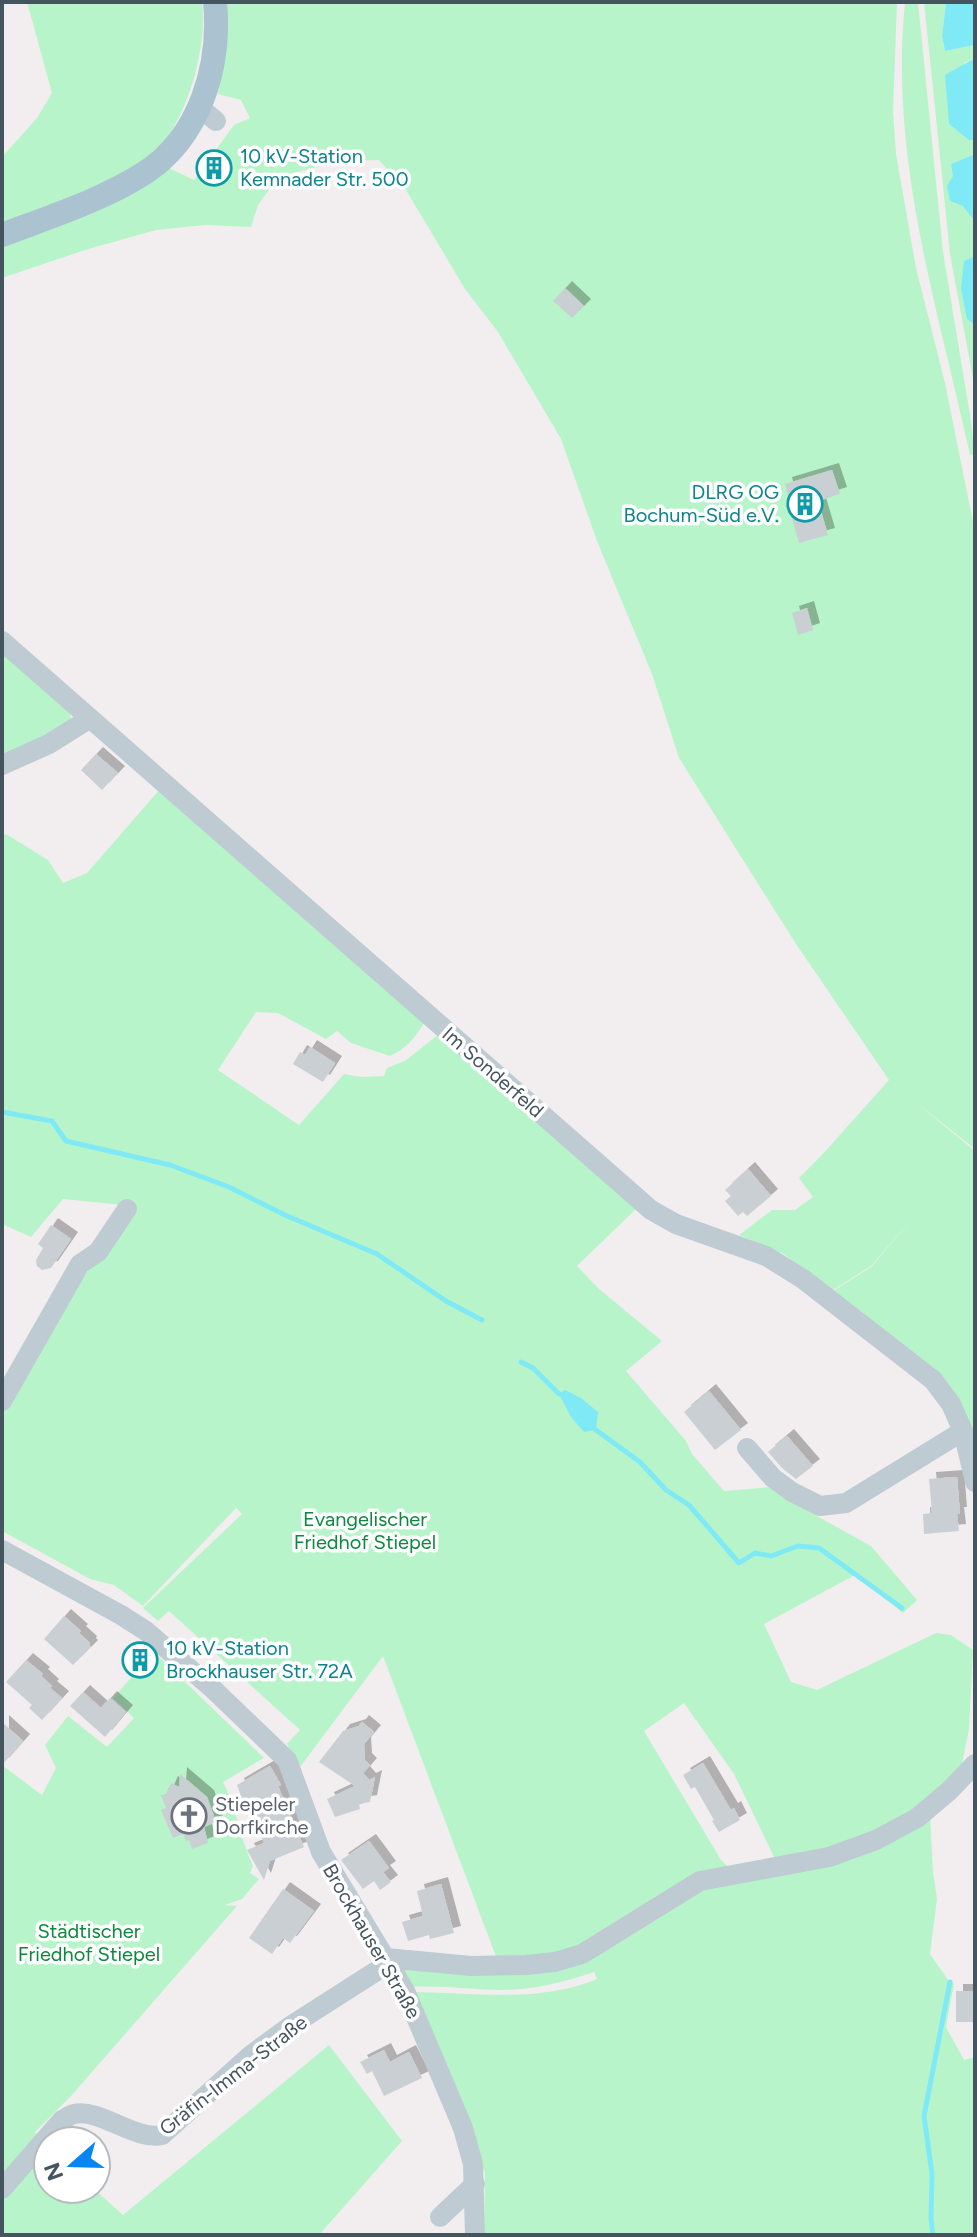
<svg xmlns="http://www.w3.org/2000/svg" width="977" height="2237" viewBox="0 0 977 2237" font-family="Figtree,sans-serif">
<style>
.green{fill:#b8f4c9}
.water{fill:#80e9f6}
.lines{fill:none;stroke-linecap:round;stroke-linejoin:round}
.stream{stroke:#80e9f6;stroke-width:5}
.building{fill:#cacfd4;filter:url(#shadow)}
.minor{stroke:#becbd3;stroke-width:20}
.major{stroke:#abc2d1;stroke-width:24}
.labels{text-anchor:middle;stroke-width:7;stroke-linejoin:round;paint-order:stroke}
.culture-label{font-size:20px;fill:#0d838f;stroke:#fff;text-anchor:start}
.street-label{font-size:20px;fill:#45555f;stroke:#fff}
.park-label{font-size:20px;fill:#0c893e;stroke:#fff}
.worship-label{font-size:20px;fill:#5b616d;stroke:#fff;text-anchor:start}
</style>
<defs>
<filter id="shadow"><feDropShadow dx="7" dy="-7" stdDeviation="0" flood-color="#0004"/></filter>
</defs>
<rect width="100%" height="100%" fill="#f2eeef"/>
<path class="green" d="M27,2h175c3,26 -1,47 -7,73 -7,23 -16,47 -31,67 -32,42 -113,65 -162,84v-69l35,-39 15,-25z
M223,2h674l-4,110 3,42 20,114 29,115 30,149v617l-57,-45 57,47v299l-2,-16 -140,-143 38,-24 46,-54 -46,53 -38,24 -51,-37 -43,-18 33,-25h23l18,-13 -14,-19 22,-22 68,-76 -93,-136 -117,-186 -27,-84 -55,-133 -36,-102 -63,-107 -33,-43 -59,-99 -27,-30 -39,1 -62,16 -20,28 -7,22 -46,-2 -49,5 -71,20 -83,28v-35l167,-75 25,12 40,-55 16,-7 -9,-18 -23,-6 7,-47z
M905,2h13l25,250 28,169 4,33 -5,1c-33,-151 -81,-297 -65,-453z
M924,2h22l-4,34 3,15 30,-6v13l-11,5 5,77h6v14l-24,10 12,41 12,18v33l-11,5 3,58 8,6 -2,38 2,27 -25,-136z
M2,648l68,63 1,8 -6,8 -63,33z
M161,788l264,233c-9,16 -18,27 -35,35l-39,-13 -14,-12 -11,8 -48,-26 -22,-1 -38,58 81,55 45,-51 17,3 23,-1 3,-8 18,-7 34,-27 199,173 -61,59 22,23 63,52 -36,30 60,70 6,13 32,37 48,-4 34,23 65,36 46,54 -14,13 -48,-38 -91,49 27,58 26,8 119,-57 15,2 22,15 -4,79 -7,35 -44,49 -88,41 -53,9 -43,-89 -50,-71 -40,28 77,129 12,11 -154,81 -81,10 -115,-306 -83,111 -13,-23 13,-14 -131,-119 -11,10 -15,-13 99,-94 -18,-19 12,13 -93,98 -29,-21 -24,-6 -88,-48v-119l38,-73 94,-133 -71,-7 -32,38 -29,-13v-387l4,-3 42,26 15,23 24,-10z
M154,1652l110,106 -41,24c14,26 17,57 30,84l-3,7 9,6 -17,20 -17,6 12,1 -166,190 -36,36 13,13v44h46l29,26 206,-170 73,96 -83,94h-317v-470l40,30 14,-27 -11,-23 23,-29 39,31 27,-29 -21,-20z
M930,1813l3,59 4,27 -7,55 18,26 6,3 -8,44 18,33 11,-3v178h-491l1,-62 -75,-181c64,0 126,12 187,-13l-3,-7c-29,10 -61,18 -91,18 -32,0 -62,-5 -94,-3l-9,-24 157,1 145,-82 42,-2z"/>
<path class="water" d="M946,2h29v43l-30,6 -3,-15z
M975,58v82h-6l-20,-16 -4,-49z
M975,154v68l-12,-16 -13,-5 -3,-15 6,-10 -2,-12z
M975,256v69l-8,-6 -6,-31 3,-27z
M565,1390l16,8 17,14 -2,18 -12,2 -13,-15 -12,-23z"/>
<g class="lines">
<path class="stream" d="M2,1112l50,9 14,20 104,24 59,22 56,28 92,39 69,47 36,19
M521,1362l12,6 26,26
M596,1430l44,32 26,28 23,15 50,58 16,-10 16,3 27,-10 21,2 83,60
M933,2235l-2,-16 1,-45 -8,-58 26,-134"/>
</g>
<path class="building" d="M565,288l19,18 -12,12 -19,-17z
M832,470l8,24 -22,7 10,34 -29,8 -10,-35 2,-1 -6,-23z
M807,608l6,22 -15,5 -6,-22z
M96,754l22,19 -16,17 -21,-20z
M310,1047l25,16 -12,19 -30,-18 7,-12 5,3z
M748,1169l23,27 -24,20 -4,-4 -5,4 -13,-15 6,-5 -6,-6z
M51,1225l20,14 -20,29 -9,2 -5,-4 -1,-6 7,-12 -5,-4z
M709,1391l32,39 -26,20 -31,-38z
M787,1436l26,30 -17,13 -14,-11 -14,-16z
M957,1477l3,37h-3l2,17 -35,3 -1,-20 9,-1 -3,-34z
M64,1616l17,15 -2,2 11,10 -1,2 2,2 -18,18 -29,-26z
M26,1660l17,14 -2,2 11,10 -2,2 12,10 -20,22 -13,-12 3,-3 -26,-23z
M83,1692l18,16 9,-10 16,14 -21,25 -35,-31z
M2,1722l21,19 -21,24z
M362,1722l12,10 -10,12 1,16 5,5 -7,8 6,7 6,-3 -5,25 -11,2 1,5 -25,8 -8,-18 28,-13 -36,-24 24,-31 16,-5z
M703,1763l28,47 3,-2 6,12 -21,12 -7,-11 2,-1 -19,-33 -4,2 -8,-14z
M270,1766l11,19 -3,1 26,61 -34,14 -6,19 -17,-30 17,-7 -14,-37 -5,1 -8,-22z
M180,1774l27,23 9,25 -12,5 4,16 -16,6 -3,-9 -3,1 -3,-7 -10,4 -12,-28 5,-2 -5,-13 5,-1 5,-11 8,4z
M369,1841l20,27 -6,4 8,10 -11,8 -6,-9 -11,8 -22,-29z
M441,1884l13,49 -24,6 -1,-4 -21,6 -6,-19 21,-6 -6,-25z
M283,1889l31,22 -24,32 -7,-5 -11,16 -23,-16z
M956,1991h19v31h-19z
M384,2050l6,12 19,-10 13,26 -38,18 -12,-25 -5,3 -7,-12z"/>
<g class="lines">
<path class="minor" d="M199,107l17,14
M2,641l649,569 25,14 90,32 37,23 130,101 18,24 12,27 12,51
M2,765l47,-21 40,-25
M2,1401l78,-137 18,-12 29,-43
M747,1448l26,30 19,14 28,14 26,-3 117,-72
M2,1550l119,65 25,16 67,58 74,71 34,92 84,139 58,137 10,36 2,71
M386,1958l85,8 55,-1 29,-3 27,-8 118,-73 129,-24 47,-17 41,-22 32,-27 26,-27
M2,2189l60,-69c4,-2 8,-5 12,-6 26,-6 61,27 88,21l89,-80 38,-28 100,-64
M440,2217l35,-33"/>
<path class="major" d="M2,235c47,-18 98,-34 141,-61 57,-36 78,-108 72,-172"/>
</g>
<defs>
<symbol id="building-ring" viewBox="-11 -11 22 22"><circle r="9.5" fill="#fff" stroke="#0f9aa8" stroke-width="1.5"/><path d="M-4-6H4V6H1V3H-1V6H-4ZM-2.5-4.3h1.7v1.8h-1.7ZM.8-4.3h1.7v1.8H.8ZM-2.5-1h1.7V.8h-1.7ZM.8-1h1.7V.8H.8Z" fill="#0f9aa8"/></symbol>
<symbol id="church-ring" viewBox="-11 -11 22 22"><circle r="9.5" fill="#fff" stroke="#6b7280" stroke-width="1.5"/><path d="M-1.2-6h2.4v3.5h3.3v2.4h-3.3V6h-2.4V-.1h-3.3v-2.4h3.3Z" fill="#6b7280"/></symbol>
</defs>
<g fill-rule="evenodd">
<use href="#building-ring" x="194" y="148" width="40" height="40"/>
<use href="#building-ring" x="785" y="484" width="40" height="40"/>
<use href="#building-ring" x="120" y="1640" width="40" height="40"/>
<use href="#church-ring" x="169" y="1796" width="40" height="40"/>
</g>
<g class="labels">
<g class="culture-label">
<text x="240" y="163">10 kV-Station<tspan x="240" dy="23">Kemnader Str. 500</tspan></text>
<text x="779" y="499" text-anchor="end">DLRG OG<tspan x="779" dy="23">Bochum-Süd e.V.</tspan></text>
<text x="166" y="1655">10 kV-Station<tspan x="166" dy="23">Brockhauser Str. 72A</tspan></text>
</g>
<g class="street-label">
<text transform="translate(493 1072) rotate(41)" y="7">Im Sonderfeld</text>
<text transform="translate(372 1941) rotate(60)" y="7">Brockhauser Straße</text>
<text transform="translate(233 2075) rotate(-38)" y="7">Gräfin-Imma-Straße</text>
</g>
<g class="park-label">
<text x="365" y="1526">Evangelischer<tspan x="365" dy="23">Friedhof Stiepel</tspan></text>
<text x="89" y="1938">Städtischer<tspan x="89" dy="23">Friedhof Stiepel</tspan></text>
</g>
<g class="worship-label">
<text x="215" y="1811">Stiepeler<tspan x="215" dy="23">Dorfkirche</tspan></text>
</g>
</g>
<rect width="977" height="2237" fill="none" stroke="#45555f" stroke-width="8"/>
<g transform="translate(72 2165) rotate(250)"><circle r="38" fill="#ffffff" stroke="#b5bbbf" stroke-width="2"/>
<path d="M0-6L14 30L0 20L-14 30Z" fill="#0586f6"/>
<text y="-12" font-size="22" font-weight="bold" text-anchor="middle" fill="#45555f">N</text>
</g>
</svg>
